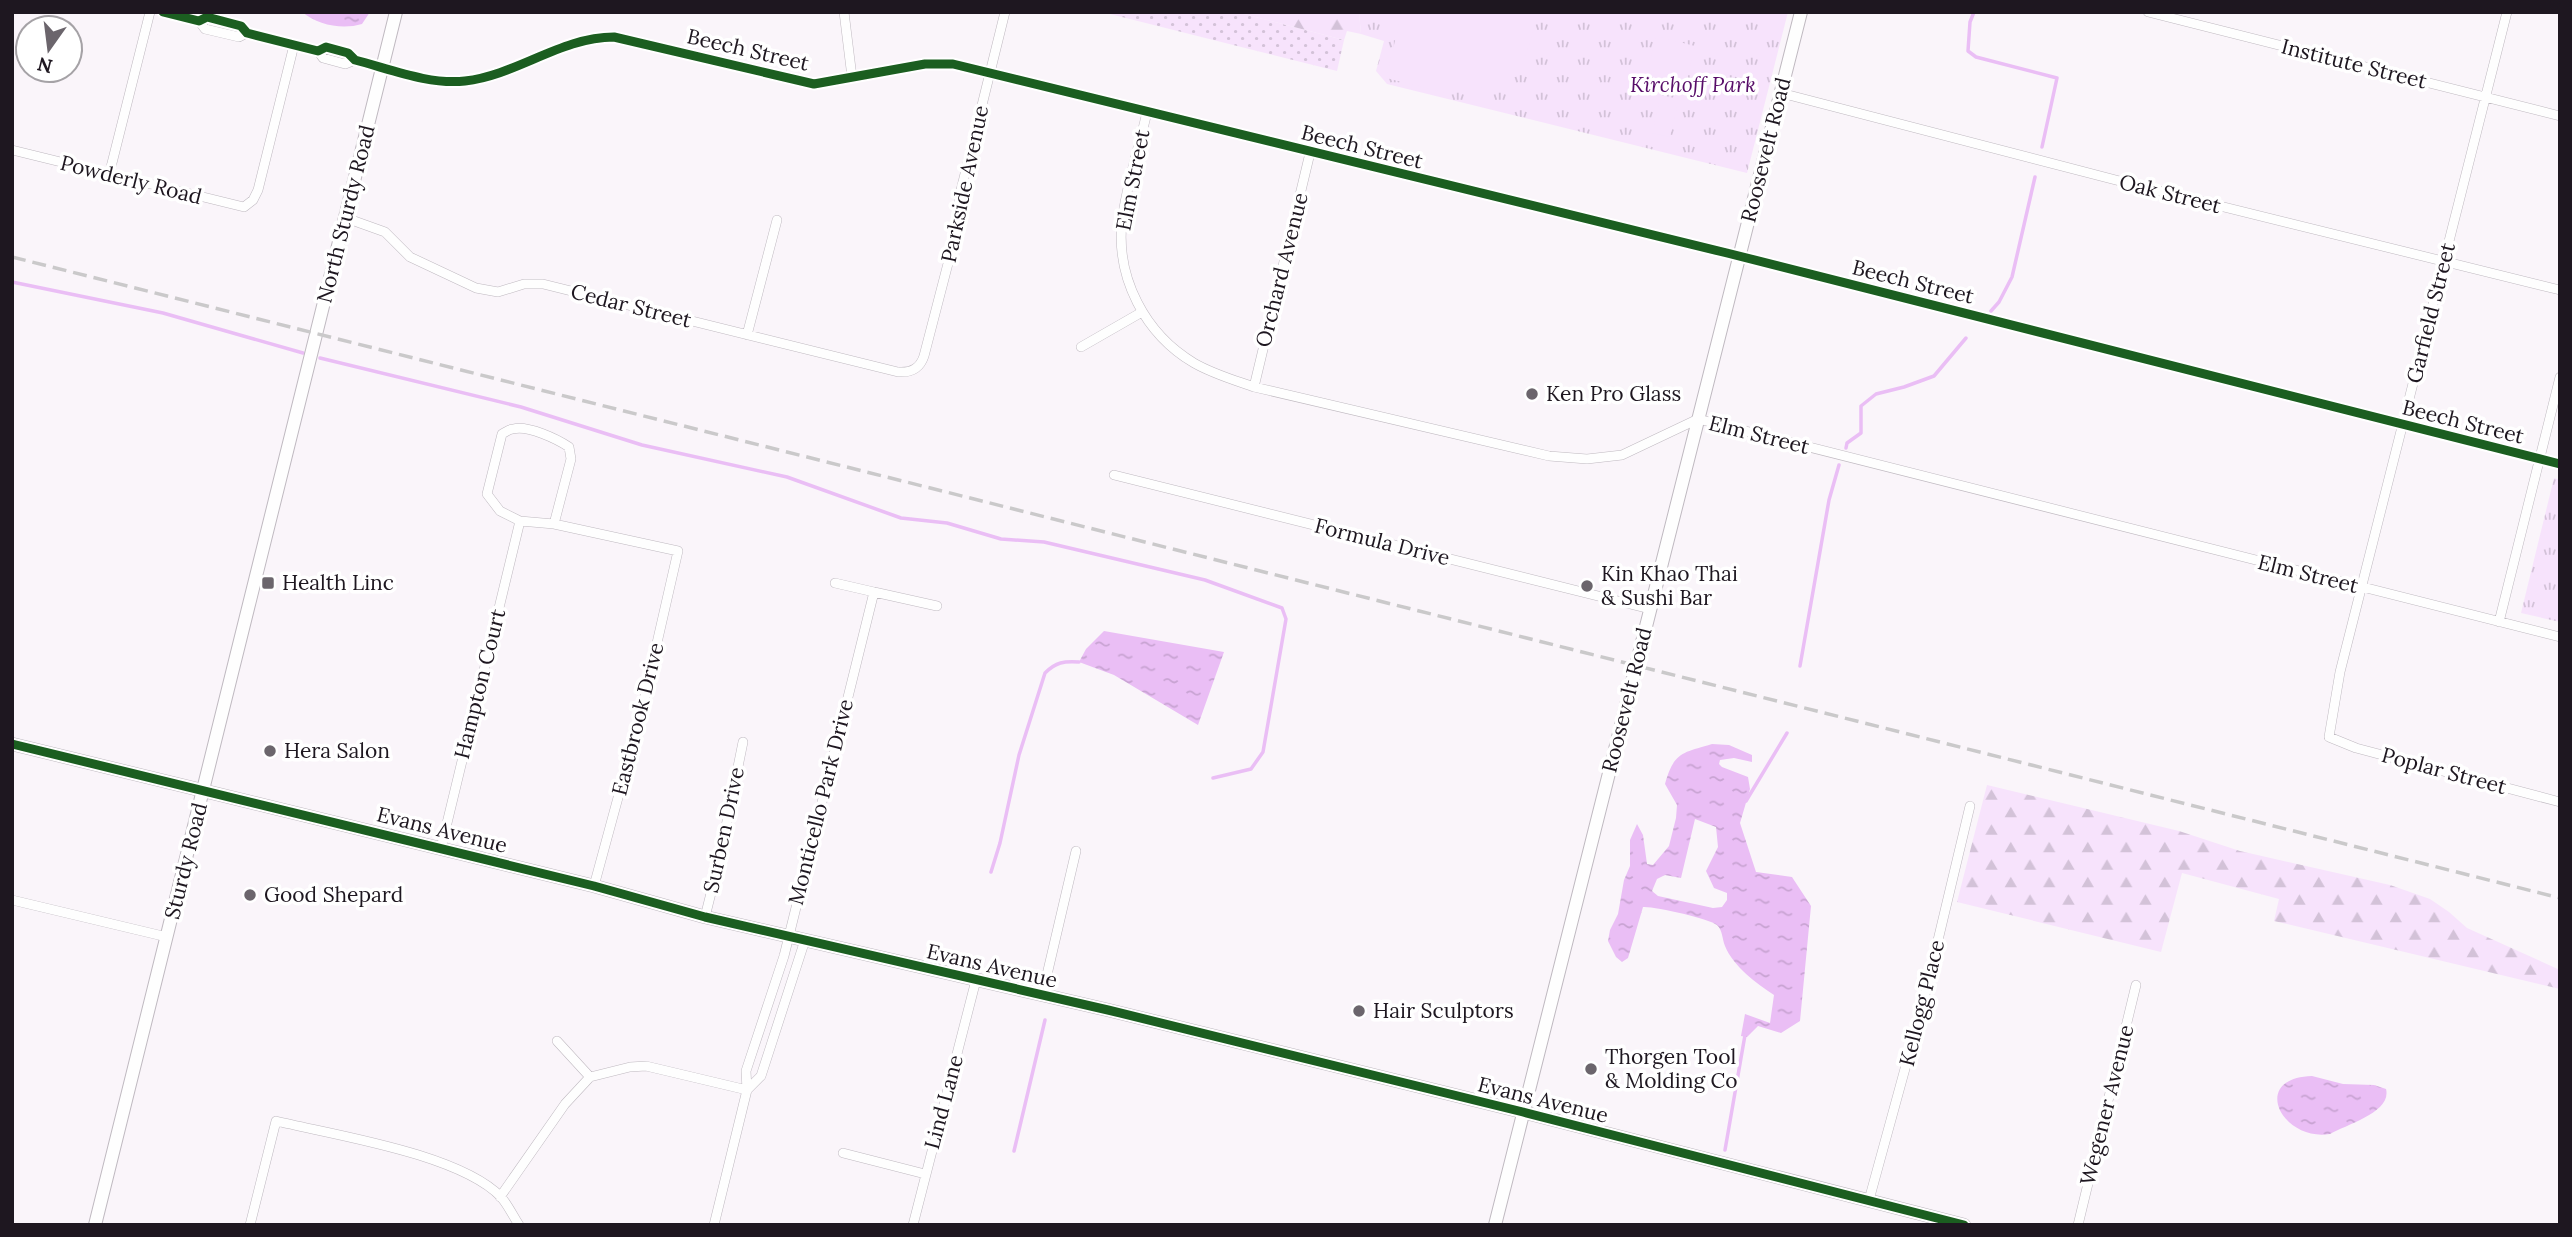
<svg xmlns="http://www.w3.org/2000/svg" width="2572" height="1237" viewBox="0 0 2572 1237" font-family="Lora,serif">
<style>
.grass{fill:url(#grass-dots)}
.forest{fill:url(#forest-firs)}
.park{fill:url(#park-tufts)}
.garden{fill:#f7e3fc}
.water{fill:url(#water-ripples);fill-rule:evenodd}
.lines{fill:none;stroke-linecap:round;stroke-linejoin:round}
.stream{stroke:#eabef5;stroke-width:3.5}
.street-casing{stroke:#bfb9c0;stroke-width:10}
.secondary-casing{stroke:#bfb9c0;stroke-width:14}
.street{stroke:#fefefe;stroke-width:9}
.secondary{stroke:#fefefe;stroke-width:12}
.rail{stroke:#cac9ca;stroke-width:3.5;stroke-dasharray:14 7;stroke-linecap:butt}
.cycleway-casing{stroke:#fff;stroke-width:13}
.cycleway{stroke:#1b5e20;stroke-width:9}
.poi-dot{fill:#6b656c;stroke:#fff;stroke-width:2.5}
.labels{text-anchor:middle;stroke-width:7;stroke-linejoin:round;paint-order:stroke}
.street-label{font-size:21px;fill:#1e1720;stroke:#fff}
.park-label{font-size:21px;font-style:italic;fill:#570c68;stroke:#fff}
.poi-label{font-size:21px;fill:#1e1720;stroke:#fff;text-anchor:start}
</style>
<defs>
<pattern id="grass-dots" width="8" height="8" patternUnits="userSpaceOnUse" patternTransform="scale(1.75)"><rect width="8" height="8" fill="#f7e3fc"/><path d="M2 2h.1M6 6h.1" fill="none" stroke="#d3c2d8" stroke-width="1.8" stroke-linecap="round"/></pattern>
<pattern id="forest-firs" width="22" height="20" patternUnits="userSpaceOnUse" patternTransform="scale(1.75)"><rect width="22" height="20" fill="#f7e3fc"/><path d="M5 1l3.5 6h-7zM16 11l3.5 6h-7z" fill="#d3c2d8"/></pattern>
<pattern id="park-tufts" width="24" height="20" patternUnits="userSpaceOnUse" patternTransform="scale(1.75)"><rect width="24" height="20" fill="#f7e3fc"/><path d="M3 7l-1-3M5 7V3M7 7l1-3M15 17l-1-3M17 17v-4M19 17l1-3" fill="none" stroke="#d3c2d8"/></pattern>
<pattern id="water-ripples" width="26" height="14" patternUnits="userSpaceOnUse" patternTransform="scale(1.75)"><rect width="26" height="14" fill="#eabef5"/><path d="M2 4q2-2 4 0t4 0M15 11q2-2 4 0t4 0" fill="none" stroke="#c8a3d2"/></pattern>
</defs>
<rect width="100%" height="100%" fill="#faf5fa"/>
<path class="grass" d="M1102,12h134l108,28 -7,31z"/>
<path class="forest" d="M1236,12h123l2,22 -14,-3 -3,9z
M1987,785l192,46 61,20 150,34 40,14 19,13 18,16 93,42v19l-286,-68 5,-22 -97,-26 -21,79 -204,-50z"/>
<path class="park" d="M1359,12h429l-41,161 -360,-89 -11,-13 8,-30 -23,-7z
M2554,478l6,2v142l-39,-9z"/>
<path class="garden" d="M1402,12h137l-14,46 -37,28 -41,7 -61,-15z
M1656,36l39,10 -8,34 -39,-10z
M1661,95l18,4 -9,38 -18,-4z"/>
<path class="water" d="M302,12h68l-8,12c-20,6 -44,1 -60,-12z
M1104,631l120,21 -26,73 -84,-50 -35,-13 7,-13z
M1712,744l17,1 23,10v7l-18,-4 -14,2 -1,4 3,3 26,10 2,12 -10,34 16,49 36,5 19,29 -11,115 -19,12 -23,-7 -11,11 -6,-1 4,-22 25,9 4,-28c-17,-11 -41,-29 -49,-49 -3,-7 -2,-15 -8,-21 -7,-6 -63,-19 -74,-18l-15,51 -6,4 -6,-5 -8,-16 2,-11 8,-16 6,-34 6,-14v-26l7,-16 6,11 4,29 6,1 16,-19 7,-28 1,-13 -12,-21c9,-32 17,-31 47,-40zM1695,819l21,8 2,20 -12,24 8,17 13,5v7l-5,7 -9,1 -55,-12 -6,-5 5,-12 8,-4 16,3z
M2312,1076l31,8 31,1 12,4c6,23 -39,35 -56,45 -48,8 -81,-56 -18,-58z"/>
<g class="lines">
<path class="stream" d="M1974,12l-4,10 -2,29 8,6 81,21 -15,69
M12,282l151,31 140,40
M1991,311l8,-9 13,-25 23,-100
M320,358l201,49 121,38 145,32 114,41 46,5 54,16 43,3 161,38 77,28 4,11 -23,133 -12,17 -38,9
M1846,448l1,-5 14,-10v-27l15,-12 28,-7 30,-11 32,-38
M1800,666l29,-166 10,-35
M1746,801l41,-68
M991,872l9,-29 19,-88 26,-82c11,-11 19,-12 34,-11
M1725,1150l20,-115
M1014,1151l31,-131"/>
<defs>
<path id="street" d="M163,12l36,9 8,-4 34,9 6,7 71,18 8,-4 22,6 7,7c35,9 74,25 110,21 52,-6 96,-44 149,-44l200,47 111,-20h28l774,189 833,211
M844,12l8,65
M2148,12l412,104
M2507,12l-167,660 -11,65 27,11 204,54
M199,21l6,8 34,8 8,-4
M318,51l5,7 22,6 10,-4
M1781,93l354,92 425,105
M1147,112c-8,36 -21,73 -25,110 -6,56 23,112 72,141 19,11 40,17 60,24l295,69 38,3 35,-4 76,-36 862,218
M12,150l232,57 9,-7 5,-10 36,-145
M109,175l41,-163
M346,218l39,14 25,25 66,31 22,4 26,-8h19l355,88c14,1 22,-4 26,-16l34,-131 2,-31 45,-182
M747,335l30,-115
M1081,347l61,-35
M1254,387l56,-234
M1114,475l536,134
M554,524l17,-65 -2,-12c-12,-8 -41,-22 -56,-18 -4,0 -7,3 -11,5l-15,60 13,17 20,10 34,3 124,27 -37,162 -47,173
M874,592l63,14
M2499,622l61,-245
M441,848l79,-327
M12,900l155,37
M705,917l14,-56 24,-119
M1042,996l34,-145
M557,1041l33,36
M747,1090l14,-14 44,-136
M843,1153l82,21
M500,1197l65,-93 25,-27 40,-10 16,-1 101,24
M1869,1200l54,-197 47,-197
M250,1225l26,-104c58,14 184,33 225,76 7,8 12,19 18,28
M714,1225l33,-135 -1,-19 38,-115 90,-364 -39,-9
M913,1225l63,-245
M2078,1225l58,-240"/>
<path id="secondary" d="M12,744l582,142 111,31 403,93 415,102 441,113
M95,1225l301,-1213
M1495,1225l306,-1213"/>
</defs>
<use href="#street" class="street-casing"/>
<use href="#secondary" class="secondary-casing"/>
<use href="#street" class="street"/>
<use href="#secondary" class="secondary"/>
<path class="rail" d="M12,257l2548,641"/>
<defs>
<path id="cycleway" d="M163,12l36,9 8,-4 34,9 6,7 71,18 8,-4 22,6 7,7c35,9 74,25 110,21 52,-6 96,-44 149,-44l200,47 111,-20h28l774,189 833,211
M12,744l582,142 111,31 403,93 415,102 441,113"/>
</defs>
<use href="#cycleway" class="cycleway-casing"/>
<use href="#cycleway" class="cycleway"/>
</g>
<g class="poi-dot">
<circle cx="1532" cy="394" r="7"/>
<rect x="261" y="576" width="14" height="14" rx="3.5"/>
<circle cx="1587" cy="586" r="7"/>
<circle cx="270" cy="751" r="7"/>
<circle cx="250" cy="895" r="7"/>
<circle cx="1359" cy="1011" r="7"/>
<circle cx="1591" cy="1069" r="7"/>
</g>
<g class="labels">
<g class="street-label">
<text transform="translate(748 50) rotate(13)" y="7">Beech Street</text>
<text transform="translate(2354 64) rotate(14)" y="7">Institute Street</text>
<text transform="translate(1362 147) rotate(14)" y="7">Beech Street</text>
<text transform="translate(1766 150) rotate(-76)" y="7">Roosevelt Road</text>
<text transform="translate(131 180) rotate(14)" y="7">Powderly Road</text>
<text transform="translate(1133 180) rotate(-79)" y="7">Elm Street</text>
<text transform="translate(965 184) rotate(-78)" y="7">Parkside Avenue</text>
<text transform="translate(2170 194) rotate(14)" y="7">Oak Street</text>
<text transform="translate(346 214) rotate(-76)" y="7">North Sturdy Road</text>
<text transform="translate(1282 270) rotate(-76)" y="7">Orchard Avenue</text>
<text transform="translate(1913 282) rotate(14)" y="7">Beech Street</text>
<text transform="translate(631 306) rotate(14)" y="7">Cedar Street</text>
<text transform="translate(2431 313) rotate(-76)" y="7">Garfield Street</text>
<text transform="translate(2463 422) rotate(14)" y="7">Beech Street</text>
<text transform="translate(1759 435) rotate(14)" y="7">Elm Street</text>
<text transform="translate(1382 542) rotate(14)" y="7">Formula Drive</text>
<text transform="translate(2308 574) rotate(14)" y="7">Elm Street</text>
<text transform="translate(480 684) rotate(-76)" y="7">Hampton Court</text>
<text transform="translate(1627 700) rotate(-76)" y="7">Roosevelt Road</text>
<text transform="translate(638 719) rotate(-76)" y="7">Eastbrook Drive</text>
<text transform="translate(2444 771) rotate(15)" y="7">Poplar Street</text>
<text transform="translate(821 802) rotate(-76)" y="7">Monticello Park Drive</text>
<text transform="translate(442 830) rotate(14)" y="7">Evans Avenue</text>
<text transform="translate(724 830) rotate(-78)" y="7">Surben Drive</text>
<text transform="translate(186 861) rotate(-76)" y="7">Sturdy Road</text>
<text transform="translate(992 966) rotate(13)" y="7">Evans Avenue</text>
<text transform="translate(1922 1003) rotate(-76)" y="7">Kellogg Place</text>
<text transform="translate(1543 1100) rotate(14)" y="7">Evans Avenue</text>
<text transform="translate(944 1102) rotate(-75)" y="7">Lind Lane</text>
<text transform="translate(2107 1105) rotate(-76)" y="7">Wegener Avenue</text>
</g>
<g class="park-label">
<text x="1693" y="92">Kirchoff Park</text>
</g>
<g class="poi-label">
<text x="1546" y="401">Ken Pro Glass</text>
<text x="1601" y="581">Kin Khao Thai<tspan x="1601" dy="24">&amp; Sushi Bar</tspan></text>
<text x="282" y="590">Health Linc</text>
<text x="284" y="758">Hera Salon</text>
<text x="264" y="902">Good Shepard</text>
<text x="1373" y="1018">Hair Sculptors</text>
<text x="1605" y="1064">Thorgen Tool<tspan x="1605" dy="24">&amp; Molding Co</tspan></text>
</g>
</g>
<rect width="2572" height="1237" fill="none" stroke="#1e1720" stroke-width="28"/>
<g transform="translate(49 49) rotate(194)"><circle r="33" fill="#ffffff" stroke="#a5a2a6" stroke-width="2"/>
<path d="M0-5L12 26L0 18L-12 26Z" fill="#6b656c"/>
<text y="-10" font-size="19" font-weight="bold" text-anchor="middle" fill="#1e1720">N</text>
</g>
</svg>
